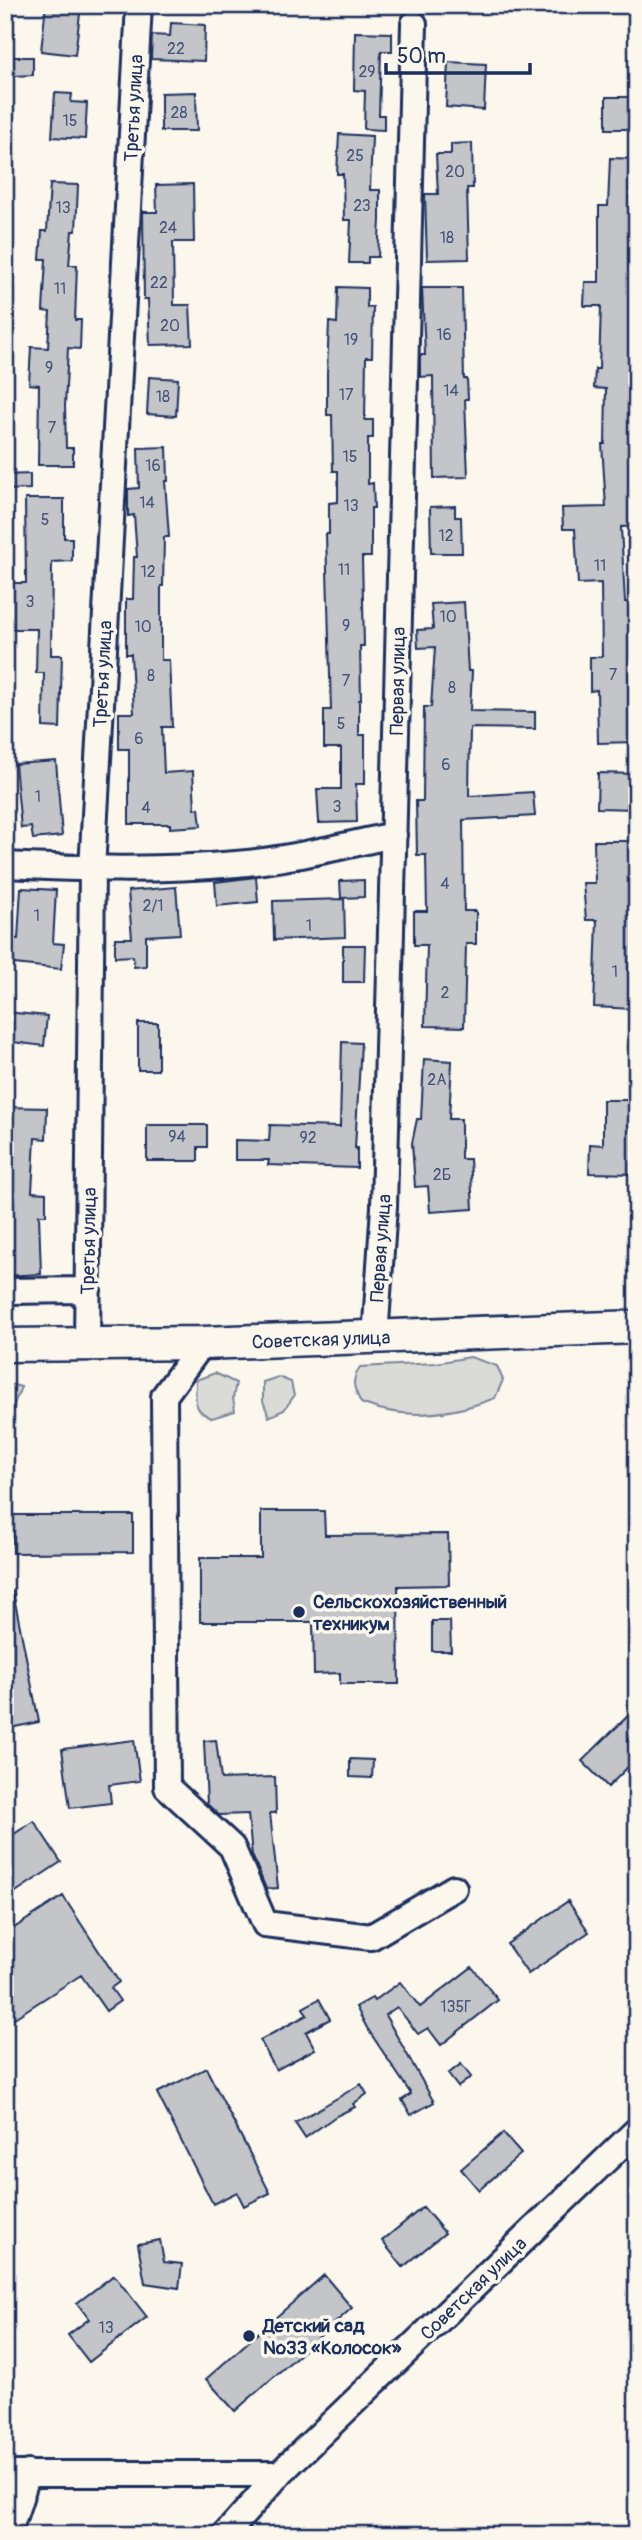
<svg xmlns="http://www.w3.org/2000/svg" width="642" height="2540" viewBox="0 0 642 2540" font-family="Pangolin,sans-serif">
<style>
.green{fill:#dadad7;stroke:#7a849a;stroke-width:2}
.building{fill:#c3c5c9;stroke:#1b2f5e;stroke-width:2}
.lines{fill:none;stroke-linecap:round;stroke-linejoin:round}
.minor-casing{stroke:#1b2f5e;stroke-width:30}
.major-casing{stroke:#1b2f5e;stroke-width:37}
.minor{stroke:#fbf7ec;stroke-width:24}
.major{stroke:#fbf7ec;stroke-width:32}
.poi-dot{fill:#1b2f5e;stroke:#fbf7ec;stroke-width:2.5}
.labels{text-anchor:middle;stroke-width:7;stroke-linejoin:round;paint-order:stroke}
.number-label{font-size:16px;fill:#455479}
.street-label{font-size:19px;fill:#1b2f5e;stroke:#fbf7ec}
.poi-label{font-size:19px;font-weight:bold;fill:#1b2f5e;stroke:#fbf7ec;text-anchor:start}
</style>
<rect width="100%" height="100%" fill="#fbf7ec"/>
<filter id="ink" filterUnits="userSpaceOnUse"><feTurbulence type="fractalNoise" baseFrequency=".0143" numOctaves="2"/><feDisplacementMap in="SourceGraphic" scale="14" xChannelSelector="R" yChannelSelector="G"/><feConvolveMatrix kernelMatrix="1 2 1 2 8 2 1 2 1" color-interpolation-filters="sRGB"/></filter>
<g filter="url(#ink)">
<path class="green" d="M470,1357l27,9 6,14 -8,18c-44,17 -90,23 -134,5 -7,-15 -11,-21 -1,-36l76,-4z
M215,1373l21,10 -3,15 2,13 -23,7c-21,-8 -16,-18 -16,-38z
M278,1377l13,5 3,14 -10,14 -15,7 -6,-16v-19z
M5,1383l16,4 -11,27 -5,2z"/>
<path class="building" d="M46,5h35l-6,50 -34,-4z
M171,23l34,2 -1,36 -53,-2 1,-24 18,1z
M355,32l37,1v18h-11l-2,64h5v15l-20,-1 1,-38 -11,-1z
M13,57h20v18l-19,1z
M448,62l38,2 -2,46 -38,-3z
M196,92l1,39h-36v-38z
M55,93l17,1 -1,8 16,1 -2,36 -33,-2z
M606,97h31v32h-31z
M339,134l33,2 -2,54h10v30l-2,37h-10v6h-19l2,-43h-7l-1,-46h-6z
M472,143l1,45h-6l2,71 -42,1 -2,-66h13l-2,-40h15v-10z
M610,158l27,1v367l-16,1 4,75 12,1 -1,139 -38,1 -1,-53 -7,1v-34h12l-1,-74 -23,1 -3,-55h-12l-1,-21 44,-1 -4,-63h3l1,-55 -12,-1 1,-19h4l2,-63h-17l1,-24h14v-76h9z
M50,184l28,1 -2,46h-4l-3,34h8l-2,55h6l-1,29 -12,-1 -3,58 1,42h7v17h-35l1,-80 -10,-1 2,-37 17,1 2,-36 -7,-1 3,-52h-6l2,-28h5z
M193,184l1,58h-21l1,63h16l2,39 -42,1 -2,-46h-4l-1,-87h14l-1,-27z
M338,287l29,1v19h6l-1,50h-6l-1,63h8v18h-5v46l5,-1 1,25h-3v49h-9l2,89h-4l1,54h-2v35h6v49h-9l1,38 -38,1 -2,-34h24v-41h-17v-38h7l-5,-176h3v-31l9,-1v-31h-5l-1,-56h-5v-42l2,-51 8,1z
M422,288h40l2,91h3l1,20h-3l3,78 -34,1 -1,-102 -13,1v-22h5z
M149,377l29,2 -2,37 -29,-2z
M167,447l1,34h-3l4,56h-5l-1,49h-2v74h8l3,67h-10l2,46 29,-2 2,38 4,-1 2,18 -31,2v-4h-41v-75h-10v-36h15l-3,-59h-5v-55h7l1,-42h3l-3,-42 -6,1v-27l11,-1 -1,-40z
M30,474v15l-25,1v-15z
M25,499h39v39h8v23l-20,1 -1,93h11l-2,73 -17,-1 1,-54h-8l1,-44h-28l-1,-46h18z
M455,506v11h6l1,36h-31l-1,-46z
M464,602l4,69h4l-2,40 65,1v17l-65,-1 -1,68 64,-4 2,24 -72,4 1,91h12v33h-10l-2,83 -39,-1 2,-81h-13v-34h13l-1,-56h-9l-1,-54h7l1,-94h7l4,-60 -17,1 -1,-18 16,-1 -2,-25z
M56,761l6,75 -29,3 -2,-12 -10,1 -6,-64z
M598,773l39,1v35l-40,-1z
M594,841h42l-2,168 -40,-2 3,-87h-11l-3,-37h12z
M256,877l2,25 -41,4 -2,-24z
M364,880v17l-23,1 -1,-17z
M176,887l4,47 -34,2v30l-12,1 -1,-11 -18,1v-19h17l-4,-47z
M21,888l35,2 -3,53 11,1 -3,25 -56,-6v-25l13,1z
M344,899l1,38 -71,3 -1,-39z
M343,945h22l-1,37h-21z
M5,1012l42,4 -3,30 -39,-5z
M138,1023h20v47h-20z
M342,1042l19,1 -6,105h2v20l-89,-3 1,-5h-34v-20l34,1 1,-16 70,2z
M424,1059l28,2 -3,58h12v40h9l3,50 -43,3 -2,-26 -13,1 -3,-44 5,-24h4z
M603,1100h34v74l-48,-1 1,-29 13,1z
M5,1107l42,1 -1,31 -11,-1 -3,54 14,1v22h-7l2,59 -36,2z
M147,1125h60v22h-9v14h-51z
M261,1511h63l1,24 123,-1 1,51 -51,1 1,98h-59v-11l-26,1 -1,-52h-113v-64h61z
M12,1515h121v37l-120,1z
M13,1592l26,130 -34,7v-136z
M432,1621h18l1,30h-19z
M637,1707v51l-29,29 -26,-26z
M134,1740l6,41 -31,4 2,18 -41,5 -8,-59z
M216,1740l5,39 54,-2 1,36h-6l8,75 -12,1 -14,-34 -4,-41 -29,1 -12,-11 -3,-63z
M350,1759l23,1 -1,18 -22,-1z
M34,1821l27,41 -56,37v-59z
M63,1896l56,86 -8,6 9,13 -14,10 -25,-36 -76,49v-90z
M568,1901l21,31 -61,42 -21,-30z
M472,1967l26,33 -57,45 -13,-17 -10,6 -21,-27 -12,8 49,87 -23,13 -9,-15 9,-6 -44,-66 -11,-21 16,-9 2,3 26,-19 20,25z
M319,1999l11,20 -24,13 9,17 -39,21 -16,-30 47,-25 -4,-7z
M461,2064l10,13 -13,10 -10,-13z
M206,2068l64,125 -26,13 -7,-14 -24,12 -56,-111z
M361,2084l6,10 -14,10 2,3 -19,9 -31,22 -10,-15z
M503,2133l18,21 -42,36 -18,-21z
M423,2207l22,26 -42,34 -21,-26z
M160,2240l4,22 18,2 -3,24 -34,-5 -7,-39z
M114,2275l33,42 -58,45 -21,-27 21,-16 -12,-16z
M324,2275l28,33 -117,103 -29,-32z"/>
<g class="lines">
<defs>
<path id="minor" d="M5,865c77,4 154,6 231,-1 53,-4 105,-18 158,-29
M5,1291l83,-1
M375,1338l9,-131 30,-1183
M203,1343l-39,53 3,391 65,60 33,77 106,13 83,-49
M87,1344l5,-474 47,-865
M5,2474h274
M8,2535l20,-62
M225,2535l54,-61 358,-344"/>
<path id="major" d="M5,1345l198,-2 434,-16"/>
</defs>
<use href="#minor" class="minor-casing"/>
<use href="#major" class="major-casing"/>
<use href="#minor" class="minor"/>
<use href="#major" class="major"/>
</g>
</g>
<g class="poi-dot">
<circle cx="299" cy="1612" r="7"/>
<circle cx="249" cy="2336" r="7"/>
</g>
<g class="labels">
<g class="number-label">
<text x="176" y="54">22</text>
<text x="367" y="77">29</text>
<text x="179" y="118">28</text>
<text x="70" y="126">15</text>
<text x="355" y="161">25</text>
<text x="455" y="177">20</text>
<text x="362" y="211">23</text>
<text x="63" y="213">13</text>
<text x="168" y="233">24</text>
<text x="447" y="243">18</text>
<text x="159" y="288">22</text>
<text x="60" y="294">11</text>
<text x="170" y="331">20</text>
<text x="444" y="340">16</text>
<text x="351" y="345">19</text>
<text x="49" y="373">9</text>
<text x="451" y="396">14</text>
<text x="346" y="400">17</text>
<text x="163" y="402">18</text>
<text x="52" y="433">7</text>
<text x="350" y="462">15</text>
<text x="153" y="471">16</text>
<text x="147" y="508">14</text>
<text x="351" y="511">13</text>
<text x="45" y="525">5</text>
<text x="446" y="541">12</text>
<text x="600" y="571">11</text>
<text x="344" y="575">11</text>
<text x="148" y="577">12</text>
<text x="30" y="607">3</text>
<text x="448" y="622">10</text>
<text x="346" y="631">9</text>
<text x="143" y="632">10</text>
<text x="613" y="680">7</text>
<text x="151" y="681">8</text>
<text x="346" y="686">7</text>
<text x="452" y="693">8</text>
<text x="341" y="729">5</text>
<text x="139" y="744">6</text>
<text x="446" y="770">6</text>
<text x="38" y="802">1</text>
<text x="337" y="812">3</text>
<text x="146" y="813">4</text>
<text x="445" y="889">4</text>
<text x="153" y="911">2/1</text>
<text x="37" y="921">1</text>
<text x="309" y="931">1</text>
<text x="615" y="977">1</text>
<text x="445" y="998">2</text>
<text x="437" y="1085">2А</text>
<text x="177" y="1142">94</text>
<text x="308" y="1143">92</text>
<text x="442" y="1180">2Б</text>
<text x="456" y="2012">135Г</text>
<text x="106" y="2333">13</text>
</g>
<g class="street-label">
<text transform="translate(133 108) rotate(-87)" y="7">Третья улица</text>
<text transform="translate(102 674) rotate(-87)" y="7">Третья улица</text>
<text transform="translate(397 681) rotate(-89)" y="7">Первая улица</text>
<text transform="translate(88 1241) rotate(-89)" y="7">Третья улица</text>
<text transform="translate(380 1248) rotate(-86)" y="7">Первая улица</text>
<text transform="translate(321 1339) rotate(-2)" y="7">Советская улица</text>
<text transform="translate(473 2288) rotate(-44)" y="7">Советская улица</text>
</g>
<g class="poi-label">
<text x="313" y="1608">Сельскохозяйственный<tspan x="313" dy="22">техникум</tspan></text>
<text x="263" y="2332">Детский сад<tspan x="263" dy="22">№33 «Колосок»</tspan></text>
</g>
</g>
<rect width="642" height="2540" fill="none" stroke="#fbf7ec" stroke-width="28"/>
<rect x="14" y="14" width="614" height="2512" fill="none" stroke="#1b2f5e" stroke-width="2.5" filter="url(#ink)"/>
<path d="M386 63v10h144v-10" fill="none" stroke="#1b2f5e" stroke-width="3.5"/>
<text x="397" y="63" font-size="21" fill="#1b2f5e" stroke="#fbf7ec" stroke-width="5" paint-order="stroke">50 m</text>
</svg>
